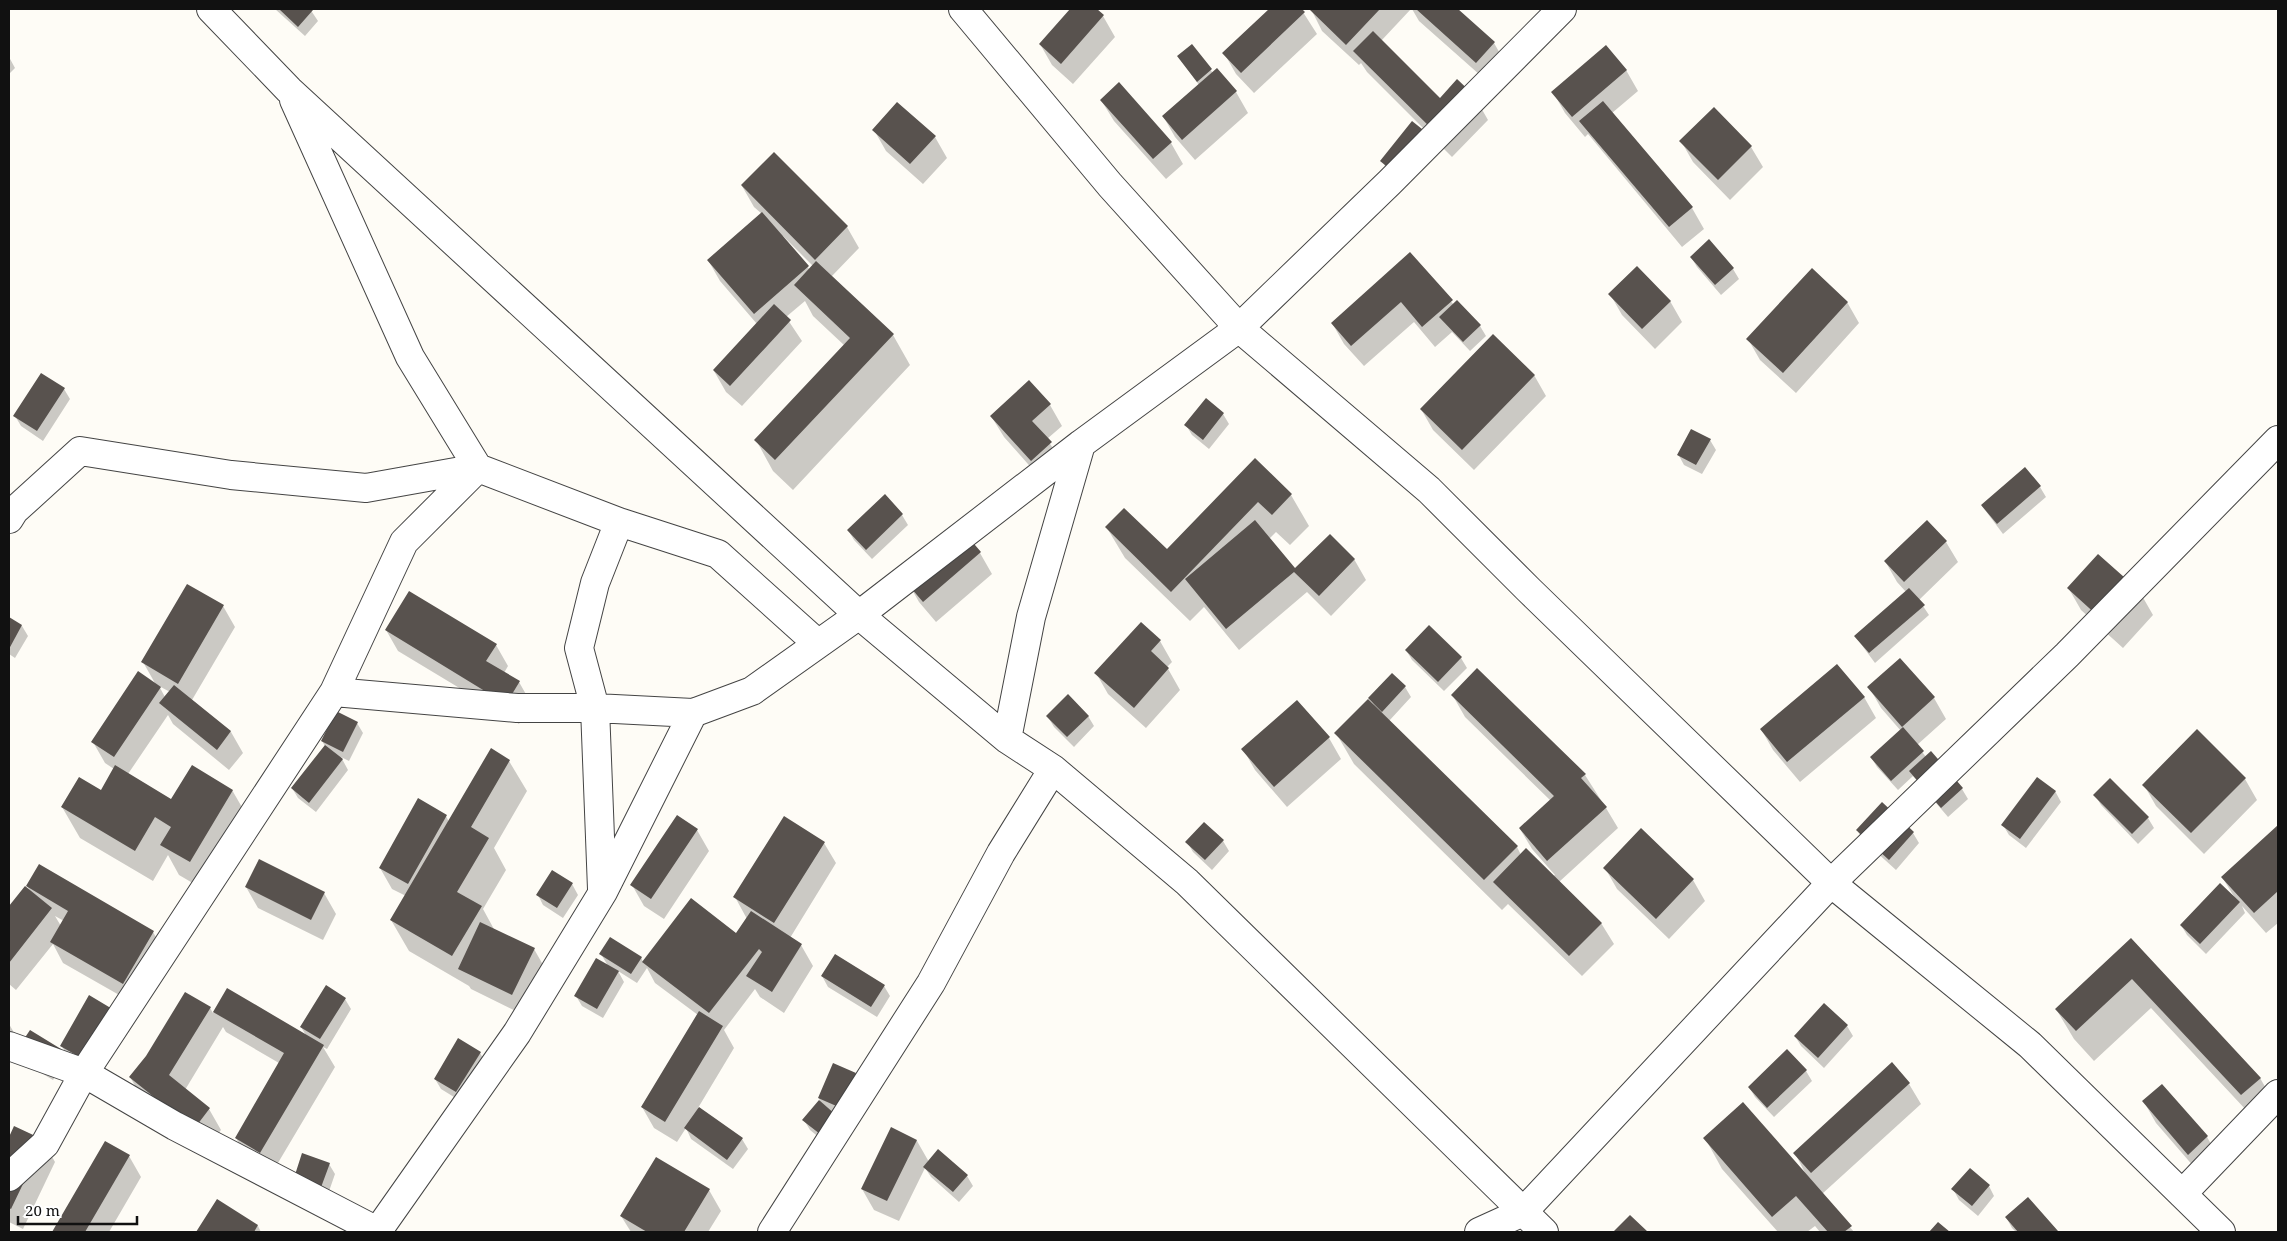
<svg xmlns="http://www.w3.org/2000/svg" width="2287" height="1241" viewBox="0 0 2287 1241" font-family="'Noto Serif',serif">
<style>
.shadow{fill:#0003;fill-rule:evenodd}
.building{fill:#58524e}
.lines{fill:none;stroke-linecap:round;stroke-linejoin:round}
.minor-casing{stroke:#444;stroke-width:30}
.minor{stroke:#fff;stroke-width:28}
</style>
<rect width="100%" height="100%" fill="#fefcf6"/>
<path class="shadow" d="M275,9h35l8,12 -13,15z
M1072,9h23l8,7 12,21 -42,47 -21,-19 -12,-21z
M1271,9h30l16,25 -63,59 -18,-19 -12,-21z
M1311,9h100l-30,32 59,58h36l12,21 -36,37 -21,-21 6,12 -30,38 -19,-15 -6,-10 46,-28 -61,-61 -6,-9 -2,2 -37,-34z
M1412,9h44l38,34 12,21 -17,19 -70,-62z
M1191,46l22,27 4,-3 19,22 12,21 -53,47 -20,-23 -12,-21 36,-31 -21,-29z
M9,57l6,11 -6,6z
M1626,70l12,21 -26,22 80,95 12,21 -22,18 -94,-113 -3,3 -20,-24 -12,-21z
M1119,84l52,59 12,21 -17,15 -52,-58 -13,-21z
M874,130l61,7 12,21 -24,26 -37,-33z
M1681,141l70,6 12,20 -33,33 -37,-38z
M774,153l73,74 12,21 -28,29 62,58 17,30 -117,125 -20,-19 -17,-31 89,-94 -32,-30 -8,-15 -19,16 16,24 -60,65 -16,-14 -12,-21 43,-47 -37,-43 -12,-21 54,-46 -8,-7 -12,-21zM783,236l30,30 -3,4 -28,-33z
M1709,241l24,28 6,10 -18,16 -24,-28 -6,-10z
M1410,254l44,51 26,21 6,10 -16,15 -18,-19 -17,15 -21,-25 -50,44 -20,-22 -12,-21z
M1610,294l60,7 12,21 -27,27 -33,-34z
M1847,302l12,21 -63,70 -36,-33 -12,-21z
M1534,375l12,21 -72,74 -41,-40 -12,-21z
M64,389l6,10 -27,42 -22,-15 -6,-10z
M1050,405l12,21 -15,13 16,25 -20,17 -39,-44 -13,-21z
M1223,414l6,10 -20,25 -17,-14 -6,-10z
M1710,440l6,10 -14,24 -18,-9 -6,-11z
M1255,460l36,35 18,31 -19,19 -14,-13 -7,7 26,31 59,-11 12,21 -35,36 -24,-24 -68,58 -35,-43 -14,14 -65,-63 -18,-30 60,23z
M2040,487l6,10 -43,37 -21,-28z
M885,496l17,19 6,10 -36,34 -18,-19 -6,-10z
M963,533l17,20 12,21 -56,48 -17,-20 -12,-21z
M1946,542l12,20 -39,38 10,15 -54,48 -20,-27 51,-44 -9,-10 -12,-21z
M2069,589l72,5 12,21 -30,33 -42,-38z
M223,606l12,21 -43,73 39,32 12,21 -14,17 -56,-46 -5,-9 -40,59 44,26 60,-10 18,31 -42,71 -29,-17 -11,-20 -15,26 -73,-43 -18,-31 39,-16 13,-22 -9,-6 -12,-21 63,-57 -13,-23zM159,686l11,6 -5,5z
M9,619l13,7 6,10 -13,22 -6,-4z
M386,630l110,15 12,21 -4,7 15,9 12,21 -12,21 -121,-73z
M1160,641l12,21 -5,5 13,23 -34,38 -38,-34 -12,-21z
M1406,650l55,8 6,10 -23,23 -32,-31z
M1392,675l13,12 6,10 -22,24 128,126 4,8 32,21 2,-1 -23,-26 -12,-20 31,-28 -86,-84 -12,-21 132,79 21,33 12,20 -59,54 42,41 13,21 -32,32 -74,-72 -6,6 -148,-146 -18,-31 38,-28 -4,-7z
M1869,687l65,11 12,21 -29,26 9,12 4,-4 32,36 6,10 -20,18 -35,-41 -15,14 -21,-23 -6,-10 30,-26 -20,-23z
M1864,697l12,21 -76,64 -27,-32 -12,-21z
M1297,701l32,37 12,21 -54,48 -32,-37 -12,-21z
M1088,716l6,10 -20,21 -20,-20 -6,-10z
M357,723l6,10 -14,28 -8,-4 7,13 -32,42 -18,-14 -6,-10 33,-42 -3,-5z
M509,761l18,30 -33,57 12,22 -23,39 12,22 39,18 12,21 -22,45 -53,-26 -2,-3 -60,-35 -18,-31 15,-24 -14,-7 -12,-21 66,-52 3,6z
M2245,779l12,21 -53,54 -48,-48 -12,-21z
M2055,791l6,11 -35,46 -17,-13 -6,-10z
M2095,795l53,23 6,10 -16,16 -37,-39z
M1882,804l31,29 6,10 -23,27 -33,-30 -6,-10z
M677,817l20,13 12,21 -45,68 -20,-13 -12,-21z
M1204,823l19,18 6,10 -17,19 -19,-18 -6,-10z
M2278,827v96l-12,10 -24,-27 3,7 -39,41 -19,-19 -6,-10 54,-27 -13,-21z
M1641,830l52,50 12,21 -36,38 -52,-50 -12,-21z
M824,843l12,20 -46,75 11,7 12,21 -29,47 -24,-16 -5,-8 -31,41 10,18 -36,60 44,31 6,10 -15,20 -42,-30 -5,-11 -9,14 -23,-14 -12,-21 56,-92 -43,-32 -8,-15 -10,15 -19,-12 6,11 -21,36 -21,-12 -6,-10 32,-30 -7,-12 40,3 2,5 94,-27 10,-16 -12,-22z
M553,872l19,12 6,11 -15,23 -20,-13 -5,-10z
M27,886l126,46 12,21 -30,51 -72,-41 -10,-19 -37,46 -7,-6v-76l16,-20 6,5zM55,916l9,5 -3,5z
M246,887l78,6 12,21 -13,26 -65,-32z
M2131,939l129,139 18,31 -18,16 -109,-117 -57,53 -20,-22 -18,-30z
M822,976l62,10 6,10 -13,21 -49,-30z
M326,987l19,12 6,10 -24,40 -4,-2 12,20 -63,106 -24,-14 -12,-21 43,-75 -53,-31 -3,-5 -38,63 24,19 12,21 -15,19 -64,-51 -12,-21 80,-69 3,5 14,-23 80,47 -6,-10z
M90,997l1,73 -24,-14 -5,-10z
M1824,1005l23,21 6,10 -29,32 -23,-22 -6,-10z
M9,1024l7,12 -7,9z
M1787,1051l19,20 6,10 -38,36 -19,-20 -6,-10z
M480,1053l6,10 -24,39 -21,-13 -6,-10z
M66,1060l-13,20 -30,-18z
M855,1074l6,10 -15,34 -15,-7 -5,32 -16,-13 -6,-10 16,-19 -1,-3z
M1909,1084l12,20 -99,90 32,38h-34l-5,-6 -8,6h-29l-56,-63 -17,-31 101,37 -11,-22z
M2162,1085l45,52 12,21 -18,17 -45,-52 -12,-21z
M15,1128l28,13 12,21 -32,67 -14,-7v-82z
M892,1129l25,12 12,21 38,14 6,10 -14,16 -28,-25 -6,-9 -26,53 -25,-11 -12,-21z
M129,1156l12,21 -32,55h-55z
M329,1164l6,10 -9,26 -26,-9z
M1989,1186l5,10 -16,20 -19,-16 -6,-11z
M709,1190l12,21 -13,21h-77l-10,-16z
M2028,1198l30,34h-42l-4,-4 -6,-11z
M217,1201l41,25 3,6h-64z"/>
<path class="building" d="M279,9h33l1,1 -15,17z
M1070,9h27l7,6 -43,49 -22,-20z
M1269,9h33l3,3 -64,61 -19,-20z
M1309,9h71l-34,36z
M1416,9h42l37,33 -19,21z
M1373,31l67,67 17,-19 20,19 -37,39 -87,-86z
M1192,44l20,25 -15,13 -20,-26z
M1606,45l21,25 -55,47 -21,-25z
M1217,68l20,23 -55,49 -20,-24z
M1119,82l53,60 -19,17 -53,-59z
M1603,101l90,106 -24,20 -90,-106z
M897,102l39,34 -26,28 -38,-34z
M1714,107l38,39 -34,34 -39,-39z
M1412,121l20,16 -32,40 -20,-16z
M774,152l74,74 -33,34 -74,-75z
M762,212l47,54 -55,48 -47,-54z
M1709,239l25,29 -19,17 -25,-28z
M1410,252l43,48 -31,27 -21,-25 -50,44 -20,-23z
M816,261l78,73 -119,126 -21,-20 96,-102 -56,-53z
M1637,266l34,35 -29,28 -34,-35z
M1812,268l36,34 -65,71 -37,-34z
M1457,300l24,25 -18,17 -24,-25z
M774,304l17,16 -61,66 -17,-16z
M1493,334l42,41 -73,75 -42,-41z
M41,373l24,15 -28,43 -24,-15z
M1029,380l22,24 -19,17 20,21 -21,19 -41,-45z
M1206,398l18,15 -21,27 -19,-15z
M1691,429l20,10 -15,26 -19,-10z
M1255,458l37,36 -20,21 -14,-13 -87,90 -66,-65 19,-19 43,41z
M2025,467l16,19 -44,38 -16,-19z
M885,494l18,20 -37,36 -19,-20z
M1255,520l40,48 35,-34 25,25 -36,37 -25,-24 -68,57 -41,-50z
M1927,520l20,21 -43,41 -20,-21z
M963,531l18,21 -58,50 -18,-21z
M2098,554l44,39 -32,34 -43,-39z
M187,584l37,21 -46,79 -37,-22z
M1909,588l16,17 -56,48 -15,-17z
M409,591l88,53 -11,17 34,20 -14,23 -121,-74z
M9,617l13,8 -13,24z
M1141,622l20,18 -10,11 18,17 -35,40 -40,-35z
M1429,625l33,32 -24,25 -33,-32z
M1900,658l35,39 -33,30 -35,-40z
M1837,664l28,33 -78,65 -27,-33z
M1477,668l109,106 -5,4 26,29 -60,54 -28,-33 35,-32 -103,-101z
M138,671l23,16 -47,70 -23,-15z
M1392,673l14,13 -24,26 -14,-14z
M174,685l57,46 -14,19 -58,-47z
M1068,694l21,22 -22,21 -21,-21z
M1368,699l150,147 -34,34 -150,-147z
M1297,700l33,37 -56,50 -33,-38z
M336,711l22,11 -15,30 -22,-11z
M1903,727l21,24 -33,30 -21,-24z
M2197,729l49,49 -55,55 -49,-48z
M325,745l18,14 -34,44 -18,-15z
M491,748l19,12 -39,67 18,11 -32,54 25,14 -30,50 -62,-36z
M1931,751l32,37 -22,20 -32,-37z
M115,765l56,34 21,-34 41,25 -43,72 -30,-17 11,-18 -16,-10 -20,34 -74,-44 18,-30 22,13z
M2037,777l19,14 -36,48 -19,-14z
M2110,778l39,39 -17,17 -39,-39z
M418,798l29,17 -39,69 -29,-16z
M1882,802l32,30 -25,28 -33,-30z
M677,815l21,14 -47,70 -21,-14z
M784,816l41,26 -51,81 -41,-26z
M1204,822l20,18 -19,20 -20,-18z
M2278,825v66l-24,22 -33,-36z
M1641,828l53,51 -38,40 -53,-51z
M1526,848l76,75 -33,33 -76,-74z
M259,859l66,33 -14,28 -66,-33z
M39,864l115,67 -31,53 -73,-42 18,-31 -42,-25z
M552,870l21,13 -16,25 -21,-13z
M2220,883l20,19 -40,42 -20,-19z
M25,886l27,22 -43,55v-57z
M691,898l45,35 15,-22 51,33 -30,48 -26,-16 16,-24 -3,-3 -50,64 -67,-51z
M480,922l55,26 -23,47 -54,-26z
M610,937l32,20 -11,17 -32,-20z
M2131,938l130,140 -20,17 -109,-116 -56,52 -21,-22z
M835,954l50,31 -14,22 -50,-31z
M596,958l23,13 -22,38 -23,-13z
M326,985l20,13 -26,41 -20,-12z
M227,988l97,57 -64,108 -25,-15 49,-85 -71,-41z
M185,992l26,15 -42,68 41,33 -16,21 -65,-52 17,-21z
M89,995l25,15 -29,50 -25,-14z
M1824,1003l24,22 -30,33 -24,-22z
M699,1011l24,15 -58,96 -24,-15z
M30,1030l31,19 -14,22 -31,-20z
M458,1038l23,14 -25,40 -22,-13z
M1787,1049l20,21 -40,38 -19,-21z
M1892,1062l18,21 -99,90 -18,-20z
M833,1063l23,10 -15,35 -23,-10z
M2162,1084l46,52 -20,19 -46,-54z
M819,1100l17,15 -16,19 -18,-14z
M1743,1102l109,124 -8,6h-16l-32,-36 -24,21 -69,-79z
M699,1107l44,31 -16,22 -43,-32z
M14,1126l30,14 -33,69 -2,-1v-71z
M891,1127l26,13 -30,61 -26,-12z
M105,1141l25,14 -45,77h-33z
M938,1149l30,26 -15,17 -30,-25z
M302,1153l28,10 -10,27 -27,-9z
M656,1157l54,32 -26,43h-37l-27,-16z
M1970,1168l20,17 -18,21 -21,-17z
M2028,1197l30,34 -1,1h-39l-13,-15z
M217,1199l41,26 -4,7h-58z
M1630,1215l18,17h-35z
M1938,1222l12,10h-21z"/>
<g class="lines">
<defs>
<path id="minor" d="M211,9l78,81 570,525 148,124 46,30 134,113 357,350
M963,9l147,176 129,143 190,162 100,100 302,293 199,162 191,187
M294,100l116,257 68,111 141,54 99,32 99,89
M9,519l5,-8 66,-60 151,24 135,13 112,-20
M334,692l183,16h78l98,5 59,-22 107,-76 222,-171 158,-116 151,-146 172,-173
M1007,739l24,-122 50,-173
M602,889l-7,-181 -16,-60 16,-65 24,-61
M9,1046l75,27 91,53 204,106
M9,1177l36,-33 39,-71 250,-381 70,-150 74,-74
M2182,1194l96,-100
M377,1232l140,-199 86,-141 90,-179
M772,1232l159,-249 70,-130 52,-84
M1479,1232l44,-20 308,-329 236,-228 211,-215"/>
</defs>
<use href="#minor" class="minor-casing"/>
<use href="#minor" class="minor"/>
</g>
<rect width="2287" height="1241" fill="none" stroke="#111111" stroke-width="20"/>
<path d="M18 1216v8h119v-8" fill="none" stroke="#111111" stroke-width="2.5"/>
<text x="25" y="1216" font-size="15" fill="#111111" stroke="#ffffff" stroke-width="4" paint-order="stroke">20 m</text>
</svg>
